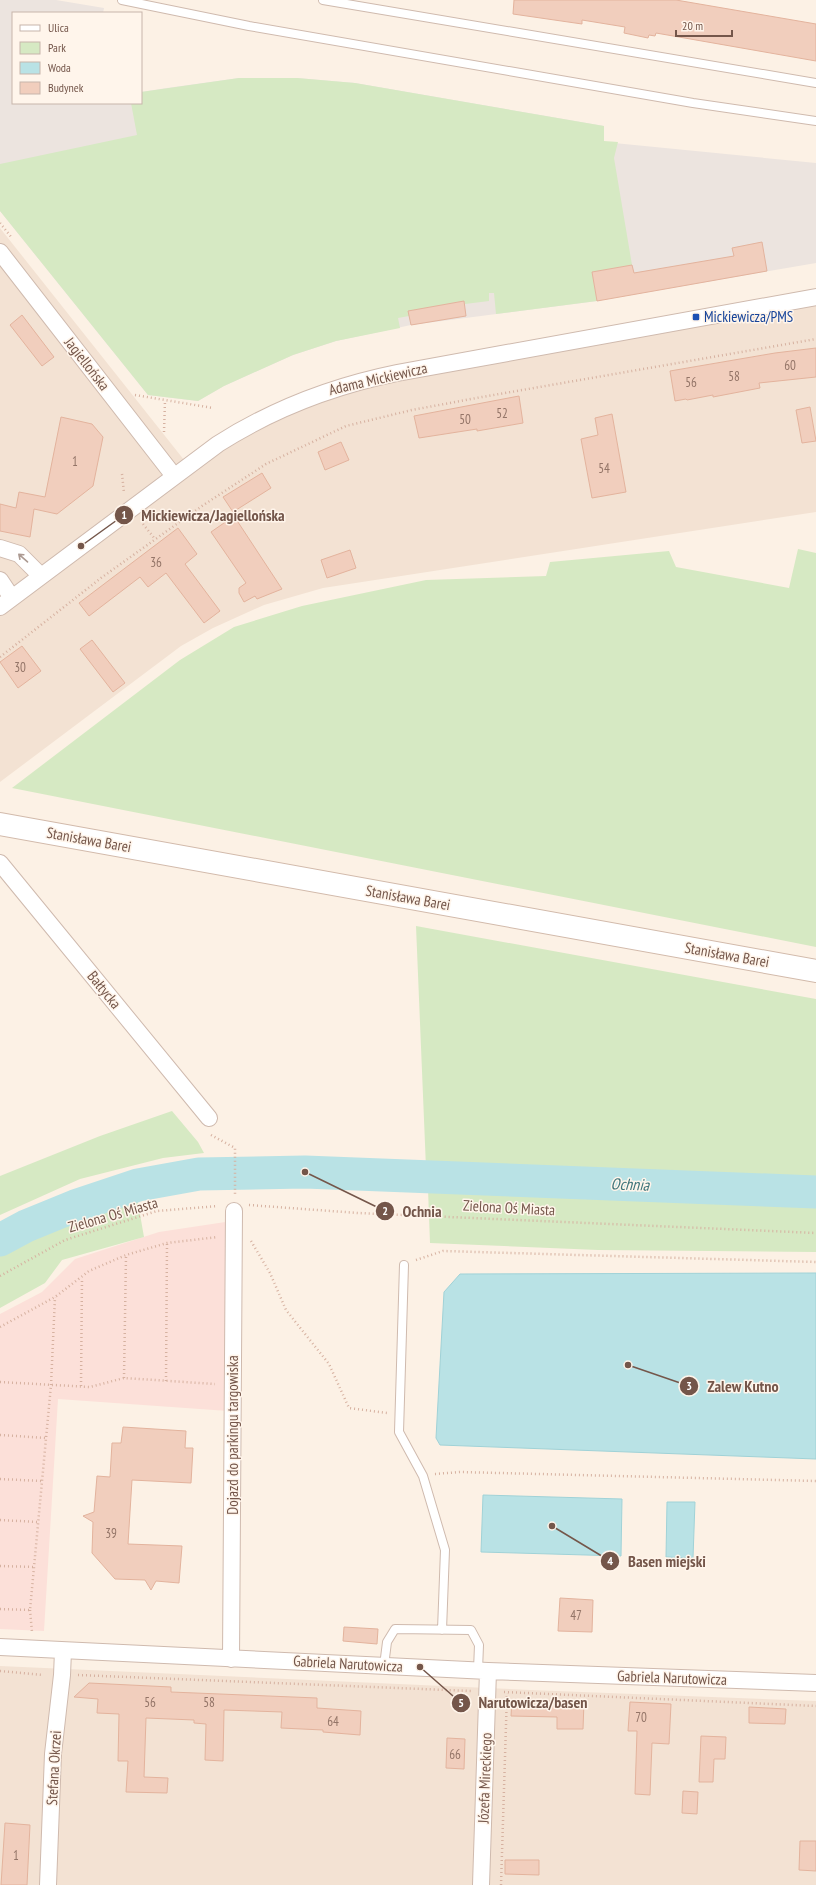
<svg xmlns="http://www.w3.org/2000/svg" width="816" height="1885" viewBox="0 0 816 1885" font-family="'PT Sans Narrow',sans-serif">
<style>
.residential{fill:#f3e2d3}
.commercial{fill:#fce0d9}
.industrial{fill:#ece4df}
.green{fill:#d6e9c3}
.water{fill:#b9e2e5;stroke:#a0d2d7}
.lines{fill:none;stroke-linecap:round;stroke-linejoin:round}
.river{stroke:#b9e2e5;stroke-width:33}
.building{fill:#f1cebd;stroke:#e3b39d}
.lane-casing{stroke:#cfbaae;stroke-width:10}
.street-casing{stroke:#cfbaae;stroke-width:18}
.secondary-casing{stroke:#d2baab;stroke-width:24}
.path{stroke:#d6b1a0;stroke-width:2.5;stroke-dasharray:1 3;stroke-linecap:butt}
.lane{stroke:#fff;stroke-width:8}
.street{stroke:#fff;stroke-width:16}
.secondary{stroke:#fff;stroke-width:22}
.oneway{stroke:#ac9a92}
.transit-dot{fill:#1a4fb4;stroke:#fff5eb;stroke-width:1.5}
.labels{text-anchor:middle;stroke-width:3;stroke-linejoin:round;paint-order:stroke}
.number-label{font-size:13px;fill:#937467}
.transit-label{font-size:15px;fill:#164399;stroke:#fff5eb;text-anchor:start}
.street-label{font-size:15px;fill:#74564a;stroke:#fff5eb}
.water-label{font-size:16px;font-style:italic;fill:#3e7479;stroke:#fff5eb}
.leader{fill:none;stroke:#74564a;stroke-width:1.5}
.callout-dot{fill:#74564a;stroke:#fff5eb;stroke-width:1.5}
.mark-label{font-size:12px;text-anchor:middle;font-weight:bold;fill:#fff}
.callout-label{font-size:16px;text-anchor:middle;font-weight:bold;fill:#74564a;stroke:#fff5eb;stroke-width:3;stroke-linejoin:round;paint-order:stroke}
</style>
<rect width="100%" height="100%" fill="#fcf1e5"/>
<path class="residential" d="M0,228l192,242 54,-37 56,-25 83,-28 431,-75v207l-493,76 -59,17 -51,23 -32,18 -181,136z
M0,1666l530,24 286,11v184h-816z"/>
<path class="commercial" d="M232,1221l-4,190 -170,-12 -14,232 -44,-2v-315l42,-22 33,-33 84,-27z"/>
<path class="industrial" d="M0,0h56l48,8 -1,5h-90v90h128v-11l26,-4 72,-10h58l58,5 249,43v16l212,21v100l-219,38 -186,24 -75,16 -43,14 -69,31 -26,15 -50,-6 -148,-184z"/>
<path class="green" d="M239,78h58l58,5 249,43v15l14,1 -4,16 18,107 -40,7 5,29 -101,13 -2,-21h-5v8l-24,3 -1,-3 -55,10v5l-11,2 2,10 -64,13 -43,14 -69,31 -26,15 -50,-6 -148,-184v-47l137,-29 -6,-32h10v-11z
M798,549l18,4v394l-804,-159 168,-128 54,-33 68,-21 124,-26 120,-4 4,-14 119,-11 7,16 113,21z
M416,926l400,73v182l-390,-13z
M172,1111l26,31 6,11 -41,5 -83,21 -80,36v-39l100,-40z
M428,1189l206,11 182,7v45l-218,-2 -168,-7z
M137,1197l7,40 -82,23 -17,23 -45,25v-61l43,-20 47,-18z"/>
<path class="water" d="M816,1273v186l-376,-14 -4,-7 8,-146 16,-18z
M483,1495l139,4 -1,57 -140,-4z
M667,1502h28l-2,56 -27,-1z"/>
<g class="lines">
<path class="river" d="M0,1240l26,-14 49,-20 63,-21 61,-11 106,-2 511,20"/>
</g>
<path class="building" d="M514,0h162l140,24v37l-160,-28 -1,3 -6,-1 -1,3 -24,-5 1,-6 -43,-7v4l-69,-10z
M762,242l5,29 -170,30 -5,-29 40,-7 2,8 100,-17 -2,-8z
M464,301l2,15 -55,9 -3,-14z
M22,315l32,42 -12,9 -32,-41z
M816,348v29l-57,6 1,5 -47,9v-2l-26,5 -1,-1 -11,2 -5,-30 105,-18z
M519,396l4,27 -46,8v-2l-58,9 -5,-22z
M810,407l6,34 -14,2 -6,-33z
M612,414l14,78 -34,6 -11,-59 17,-4 -3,-17z
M61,417l31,7 11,13 -10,49 -36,28 -23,-5 -4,28 -30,-6v-27l16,4 3,-16 26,5z
M341,442l8,18 -24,10 -7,-18z
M262,473l9,15 -38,24 -10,-15z
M234,516l48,73 -25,10 -2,-3 -11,6 -5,-9v-5l7,-5 -35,-51z
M178,528l19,26 -12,10 35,47 -16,12 -38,-50 -18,14 -8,-10 -51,39 -10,-13z
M350,550l6,18 -29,10 -6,-18z
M92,640l33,43 -12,9 -33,-43z
M22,646l19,25 -23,17 -18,-26z
M123,1427l63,4 -1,17h8l-2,35 -59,-3 -4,64 54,2 -3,37 -23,-2 -5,9 -6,-10 -30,-1 -23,-26 1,-31 -10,-6 11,-4 3,-36 13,1 2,-34h9z
M560,1598l33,2 -1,32 -34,-1z
M344,1627l34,2 -1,15 -34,-3z
M89,1683l82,4v5l146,6v10l44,3 -1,24 -37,-3v-2l-42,-2 1,-16 -58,-2 -1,51 -18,-1 1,-36 -12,-1v-3l-48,-2 -2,59 24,1 -1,15 -41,-1 2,-31h-10l1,-47 -22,-1 1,-14 -24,-2z
M512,1700l72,2 -1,27h-26v-12l-46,-1z
M630,1702l41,2 -2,40 -17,-1 -2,52 -15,-1 2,-63h-9z
M749,1707l37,2 -1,15 -36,-1z
M701,1736l25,1 -1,22h-11l-1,23h-14z
M447,1738l18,1 -1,30 -18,-1z
M683,1791l15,1 -1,22 -15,-1z
M5,1823l25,2 -3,60h-26z
M800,1841h16v30l-17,-1z
M505,1860h34v15l-34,-1z"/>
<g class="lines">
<defs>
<path id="lane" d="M122,0l127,26 444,77 123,18
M323,0l493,83
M404,1265l-5,167 24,44 22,74 -3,80
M384,1666l3,-24 8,-13 76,1 8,15 -1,25"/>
<path id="street" d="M0,252l174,224
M0,548l19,6 22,22
M0,580l12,18
M0,607l218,-163c55,-35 115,-58 179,-71l419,-76
M0,863l209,255
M0,1647l488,24 328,12
M231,1659l3,-448
M48,1885l5,-131 9,-79 1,-24
M481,1885l7,-214"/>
<path id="secondary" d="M0,824l816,147"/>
</defs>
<use href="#lane" class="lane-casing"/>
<use href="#street" class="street-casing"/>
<use href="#secondary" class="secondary-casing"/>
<path class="path" d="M0,223l12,15
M135,395l78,13
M164,432l1,-31
M122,474l2,19
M143,524l12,15
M0,657l101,-79 101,-72 64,-42 80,-38 66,-16 70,-13 334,-58
M211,1135l24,13v46
M249,1205l109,8 458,20
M251,1241l19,32 16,37 43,54 20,44 38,5
M416,1260l27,-9 373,11
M0,1276l65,-36 92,-29 61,-5
M0,1327l55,-30 34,-26 37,-16 41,-12 51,-6
M124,1378l2,-123
M166,1381l1,-138
M0,1382l90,5 34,-9 91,6
M81,1386l1,-108
M0,1435l46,3
M435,1474l25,-2 356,9
M0,1479l42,2
M0,1520l38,2
M0,1566l34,1
M0,1609l30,1 21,-225 4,-88
M30,1610l2,22
M0,1671l43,4
M78,1675l393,16
M504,1692l312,14
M501,1885l6,-192"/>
<use href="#lane" class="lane"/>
<use href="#street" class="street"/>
<use href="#secondary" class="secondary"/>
</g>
<defs><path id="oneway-shaft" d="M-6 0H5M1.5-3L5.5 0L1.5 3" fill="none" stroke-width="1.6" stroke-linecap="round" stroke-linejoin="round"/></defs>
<use class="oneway" href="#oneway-shaft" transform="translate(23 558) rotate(-139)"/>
<rect class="transit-dot" x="692" y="313" width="8" height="8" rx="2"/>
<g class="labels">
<g class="number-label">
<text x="790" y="370">60</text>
<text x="734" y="381">58</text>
<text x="691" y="387">56</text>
<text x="502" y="418">52</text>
<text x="465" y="424">50</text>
<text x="75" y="466">1</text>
<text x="604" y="473">54</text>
<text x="156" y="567">36</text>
<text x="20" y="672">30</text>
<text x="111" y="1538">39</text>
<text x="576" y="1620">47</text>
<text x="150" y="1707">56</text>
<text x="209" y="1707">58</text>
<text x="641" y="1722">70</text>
<text x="333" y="1726">64</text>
<text x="455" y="1759">66</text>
<text x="16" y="1860">1</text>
</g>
<g class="transit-label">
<text x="704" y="322">Mickiewicza/PMS</text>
</g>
<g class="street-label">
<text transform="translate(87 364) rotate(52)" y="5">Jagiellońska</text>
<text transform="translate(378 379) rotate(-13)" y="5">Adama Mickiewicza</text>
<text transform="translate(89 840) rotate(10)" y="5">Stanisława Barei</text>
<text transform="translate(408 898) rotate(10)" y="5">Stanisława Barei</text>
<text transform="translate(727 955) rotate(10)" y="5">Stanisława Barei</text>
<text transform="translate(104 990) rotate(51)" y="5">Bałtycka</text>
<text transform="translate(509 1208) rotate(3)" y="5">Zielona Oś Miasta</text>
<text transform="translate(113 1215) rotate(-16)" y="5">Zielona Oś Miasta</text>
<text transform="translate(233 1435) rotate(-90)" y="5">Dojazd do parkingu targowiska</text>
<text transform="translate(348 1664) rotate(3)" y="5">Gabriela Narutowicza</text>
<text transform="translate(672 1678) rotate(2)" y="5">Gabriela Narutowicza</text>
<text transform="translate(54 1768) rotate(-87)" y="5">Stefana Okrzei</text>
<text transform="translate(485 1778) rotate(-88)" y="5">Józefa Mireckiego</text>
</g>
<g class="water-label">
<text transform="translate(630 1184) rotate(2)" y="6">Ochnia</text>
</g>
</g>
<path class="leader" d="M81 546L124 515M305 1172L385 1211M628 1365L689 1386M552 1526L610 1561M420 1667L461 1703"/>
<g class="callout-dot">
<circle cx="81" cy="546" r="4"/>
<circle cx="305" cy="1172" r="4"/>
<circle cx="628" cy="1365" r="4"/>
<circle cx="552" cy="1526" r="4"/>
<circle cx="420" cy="1667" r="4"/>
<circle cx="124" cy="515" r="10"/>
<circle cx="385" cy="1211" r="10"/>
<circle cx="689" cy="1386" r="10"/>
<circle cx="610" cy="1561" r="10"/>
<circle cx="461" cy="1703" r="10"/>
</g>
<g class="mark-label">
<text x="124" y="519">1</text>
<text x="385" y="1215">2</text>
<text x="689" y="1390">3</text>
<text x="610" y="1565">4</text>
<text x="461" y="1707">5</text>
</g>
<g class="callout-label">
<text x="213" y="521">Mickiewicza/Jagiellońska</text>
<text x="422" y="1217">Ochnia</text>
<text x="743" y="1392">Zalew Kutno</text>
<text x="667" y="1567">Basen miejski</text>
<text x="533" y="1708">Narutowicza/basen</text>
</g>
<rect x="12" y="12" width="130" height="92" fill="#fff5eb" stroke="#c7b5ab"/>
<rect x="20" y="25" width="20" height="6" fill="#ffffff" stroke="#c7b5ab"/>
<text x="48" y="32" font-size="12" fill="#74564a">Ulica</text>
<rect x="20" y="42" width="20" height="12" fill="#d6e9c3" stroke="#c7b5ab"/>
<text x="48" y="52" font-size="12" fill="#74564a">Park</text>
<rect x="20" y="62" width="20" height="12" fill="#b9e2e5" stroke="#c7b5ab"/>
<text x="48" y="72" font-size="12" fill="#74564a">Woda</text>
<rect x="20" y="82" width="20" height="12" fill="#f1cebd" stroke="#c7b5ab"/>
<text x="48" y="92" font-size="12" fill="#74564a">Budynek</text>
<path d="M676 30v6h56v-6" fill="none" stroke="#74564a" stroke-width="2"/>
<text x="682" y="30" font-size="12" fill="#74564a" stroke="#fff5eb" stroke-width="3" paint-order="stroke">20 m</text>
</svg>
